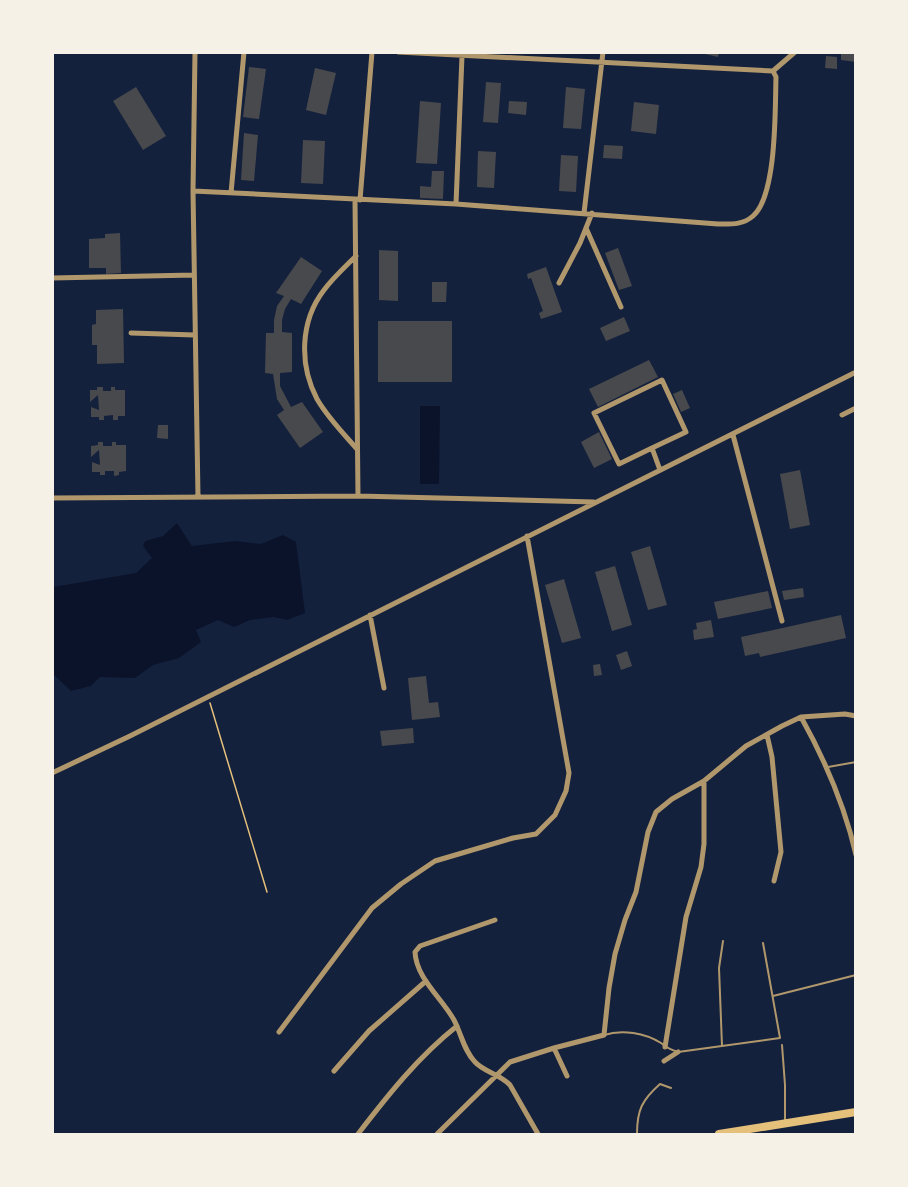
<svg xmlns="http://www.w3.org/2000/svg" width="908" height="1187" viewBox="0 0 908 1187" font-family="Montserrat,sans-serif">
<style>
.water{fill:#0b132b}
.building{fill:#48494c}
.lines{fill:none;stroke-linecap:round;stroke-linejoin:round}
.path{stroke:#e5c07b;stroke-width:1.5}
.service{stroke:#b1986c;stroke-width:2}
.minor{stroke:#b1986c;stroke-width:5}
.secondary{stroke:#e5c07b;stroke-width:8}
</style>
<rect width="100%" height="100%" fill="#14213d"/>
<path class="water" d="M420,406h20l-1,78h-19z
M177,523l15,23 43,-5 26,3 22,-9 13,7 9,71 -18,7 -13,-3 -24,3 -16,7 -16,-7 -22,10 5,12 -22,16 -26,7 -18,13 -35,-1 -9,9 -20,5 -18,-17v-87l83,-14 16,-15 -9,-12 2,-5 18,-5z"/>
<path class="building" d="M696,52h23l-1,5z
M841,52h15v10l-15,-2z
M826,56l11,1v12l-12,-1z
M249,67l17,2 -7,50 -16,-2z
M315,68l21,5 -10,42 -20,-5z
M486,82l15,1 -3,40 -15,-1z
M136,87l30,49 -23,14 -30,-49z
M566,87l19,2 -4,40 -18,-1z
M420,101l21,2 -4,61 -21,-1z
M509,101l18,1 -1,13 -18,-2z
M634,102l25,3 -3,29 -25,-3z
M244,133l14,2 -4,46 -13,-1z
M303,140l22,1 -2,43 -22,-1z
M604,145l19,1 -1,13 -19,-1z
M478,151l18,1 -2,36 -17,-1z
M561,155l17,1 -2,36 -17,-1z
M432,171h12l-1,28 -23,-1v-12l11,1z
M120,233l1,40 -15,1v-6h-17v-29l16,-1v-4z
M618,248l14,38 -13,4 -14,-37z
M379,250l19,1v50l-19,-1z
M301,257l21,14 -21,33 -10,-5 -6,10 -3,11v12l10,1v39l-12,1v13l11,21 11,-5 21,30 -23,16 -23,-33 7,-5 -7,-11 -4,-25 -8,-1 1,-40h8v-13l3,-14 7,-10 -8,-3z
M546,267l16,45 -21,7 -2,-6 4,-2 -12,-33 -3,1 -1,-5z
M432,282h15l-1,20h-14z
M123,309l1,54 -27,1v-19h-5v-20l4,-1v-14z
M624,317l6,14 -24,10 -6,-13z
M378,321h74v61h-74z
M649,360l9,17 -60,30 -9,-18z
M97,387h6v4h8v-4h4v3h10v26h-7v4h-5v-5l-9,1v4h-5v-3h-8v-10l8,3 -1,-15 -8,7v-12h7z
M682,390l8,18 -9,4 -8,-18z
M158,425h10v14l-11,-1z
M599,432l13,27 -18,9 -13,-26z
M98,442h5v4h9v-4h4v3h10v26l-7,1v3l-5,1v-5h-9v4h-5v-3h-8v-10l8,3 -1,-15 -8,7v-11l7,-1z
M800,470l10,55 -20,4 -10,-55z
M650,546l17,59 -19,5 -17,-58z
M615,566l17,59 -20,6 -17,-59z
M564,579l17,59 -19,5 -17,-58z
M803,588l1,9 -20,3 -2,-9z
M768,591l4,17 -54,11 -4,-17z
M841,615l5,23 -86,19 -1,-4 -14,3 -4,-19z
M711,620l3,17 -20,3 -1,-10 4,-1 -1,-6z
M627,651l5,15 -11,4 -5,-15z
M600,664l2,11 -8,1 -1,-11z
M426,676l3,27 9,-1 2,15 -28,3 -4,-42z
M413,728l1,15 -32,3 -2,-15z"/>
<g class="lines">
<path class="path" d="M210,703l57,189"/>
<path class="service" d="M828,767l28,-5
M773,996l83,-21
M604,1035c18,-6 41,-2 57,8 6,5 10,7 17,9l102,-14 -17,-95
M782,1045l3,40v36
M722,1046l-3,-78 4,-27
M637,1134c0,-24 5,-34 23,-50l11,4"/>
<path class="minor" d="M195,52l-2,139 5,306
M773,71l22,-19
M193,191l263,13 262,20c13,0 25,1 35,-8 24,-21 22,-107 23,-139l-3,-6 -375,-19
M231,193l13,-141
M355,200l3,296
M360,200l12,-148
M456,204l6,-148
M584,213l19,-161
M586,228l35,79
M356,256c-11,11 -23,22 -32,34 -24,31 -25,75 -7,109 11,19 26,34 40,50
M52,278l142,-3
M559,283l21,-40 12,-30
M131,333l64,2
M842,415l14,-7
M733,435l49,186
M652,448l-33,16 -25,-51 68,-33 24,52 -34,16 8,22
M52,498l306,-2 236,6
M370,615l14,73
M801,717c24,43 44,90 55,138
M767,735l5,22 9,95 -7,29
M52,773l78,-37 726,-364
M495,920l-75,26 -5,6c1,26 27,46 39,68 7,13 10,31 21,42 9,10 25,12 35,23l28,49
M279,1032l93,-124 29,-24 34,-23 78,-23 23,-4 19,-19 11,-24 3,-18 -42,-237
M665,1047l21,-130 15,-50 3,-23v-63
M554,1048l13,28
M664,1061l14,-9
M334,1071l35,-40 57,-50
M358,1134c30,-39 60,-77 99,-108
M437,1134l73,-72 44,-14 50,-13 5,-47 6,-34 10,-34 11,-28 12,-60 8,-20 16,-13 32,-18 42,-35 36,-20 19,-9 44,-3 11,2"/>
<path class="secondary" d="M719,1134l137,-22"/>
</g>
<rect width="908" height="1187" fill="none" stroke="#f6f1e7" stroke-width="108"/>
</svg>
